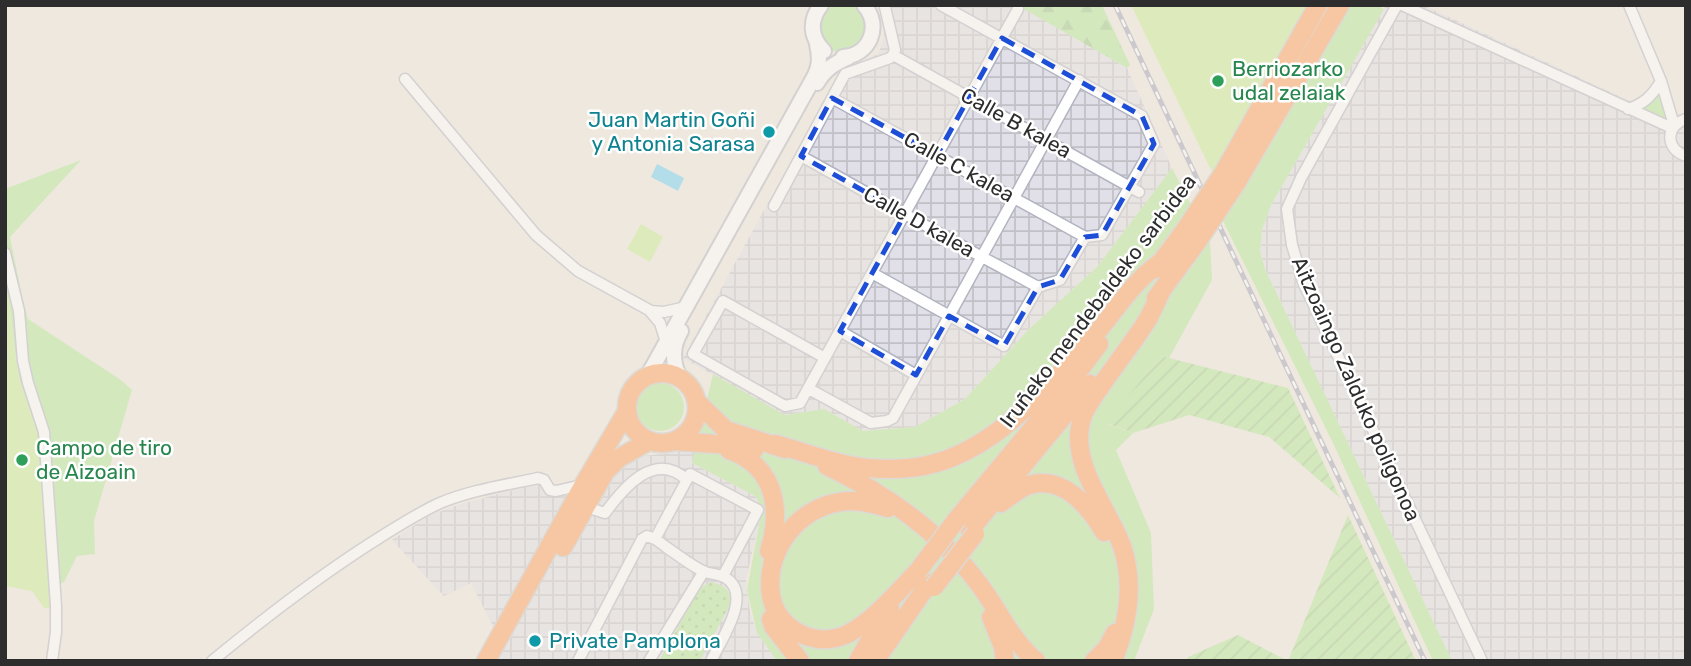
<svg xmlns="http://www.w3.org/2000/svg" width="1691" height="666" viewBox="0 0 1691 666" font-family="Rubik,sans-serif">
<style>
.industrial{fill:url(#industrial-grid)}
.grass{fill:#b3e898}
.forest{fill:url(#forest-firs)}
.park{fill:url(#park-dots)}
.garden{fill:url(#garden-furrows)}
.pitch{fill:#c8f093}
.water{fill:#6cd1f6}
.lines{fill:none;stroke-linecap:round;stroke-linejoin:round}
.street-casing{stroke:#b2b5c1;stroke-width:13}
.secondary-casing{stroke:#b2b5c1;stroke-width:18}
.highway-casing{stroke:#c8c8c8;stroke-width:21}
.street{stroke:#fff;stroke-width:10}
.secondary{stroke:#fff;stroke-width:14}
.highway{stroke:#ffa159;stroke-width:18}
.rail-casing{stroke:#a0a4b8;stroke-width:5}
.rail{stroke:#fff;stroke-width:2.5;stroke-dasharray:8;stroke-linecap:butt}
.highway-bridge-casing{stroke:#c8c8c8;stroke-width:21;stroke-linecap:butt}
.highway-bridge{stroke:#ffa159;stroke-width:18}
.marked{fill:none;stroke:#1d4ed8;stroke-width:5;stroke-dasharray:14 9;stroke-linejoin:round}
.leisure-dot{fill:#2e9e5b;stroke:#fff;stroke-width:2.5}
.culture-dot{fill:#0f9aa8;stroke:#fff;stroke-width:2.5}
.labels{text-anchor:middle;stroke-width:5;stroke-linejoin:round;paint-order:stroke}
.leisure-label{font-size:21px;fill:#27864d;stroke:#fff;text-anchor:start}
.culture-label{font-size:21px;fill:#0d838f;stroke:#fff;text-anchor:end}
.street-label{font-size:21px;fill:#2d2d2d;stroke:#fff}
</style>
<defs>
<pattern id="industrial-grid" width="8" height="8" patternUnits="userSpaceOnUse" patternTransform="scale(1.75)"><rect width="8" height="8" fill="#e1dfe7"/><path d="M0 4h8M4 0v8" fill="none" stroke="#c1c0c6"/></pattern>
<pattern id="forest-firs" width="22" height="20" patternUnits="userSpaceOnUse" patternTransform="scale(1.75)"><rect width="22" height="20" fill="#b3e898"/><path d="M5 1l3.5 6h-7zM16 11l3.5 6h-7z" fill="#9ac783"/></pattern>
<pattern id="park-dots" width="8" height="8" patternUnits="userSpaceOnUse" patternTransform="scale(1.75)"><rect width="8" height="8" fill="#b3e898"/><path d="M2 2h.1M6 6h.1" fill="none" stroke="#9ac783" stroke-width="1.8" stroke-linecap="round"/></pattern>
<pattern id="garden-furrows" width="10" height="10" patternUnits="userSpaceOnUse" patternTransform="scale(1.75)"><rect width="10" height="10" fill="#b3e898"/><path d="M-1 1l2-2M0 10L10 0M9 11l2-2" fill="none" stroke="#9ac783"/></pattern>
</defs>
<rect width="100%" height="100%" fill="#efe8de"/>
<path class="industrial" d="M879,5h139l109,63 45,100 -75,99 -69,63 -63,69 -50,28 -52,4 -39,-22 -39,6 -102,-57 158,-288 37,-16 6,-15v-14z
M1386,5h37l243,113 20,-1v544h-234l-187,-392 -5,-18 2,-21 9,-25z
M695,450l-3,13 65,34 3,22 -14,60 1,11 3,22 7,21 20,28h-300l17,-33 -23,-45 -27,13 -52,-56 38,-25 31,-11 79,-21 13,6 60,-16 30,-17z"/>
<path class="grass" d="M829,5h30l6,6 1,29c-28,16 -31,20 -48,-10l5,-20z
M1350,5h27l7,4 -113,196 -9,25 -2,21 5,18 187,392h-19l-99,-216 -111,-224 21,-33z
M1659,95l8,22 -5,1 -18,-9z
M81,160l-71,77 12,59 6,23 93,61 11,10 -38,131 1,33 -18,2 -13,26 -14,8 -13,-157 -17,-51 -4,-22 -7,-59 -4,-13v-99z
M1172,168l38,74 2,38 -43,78 -8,-2 -54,68 26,9 -17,17 35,83 3,76 -20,52h-357l-20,-28 -10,-43 13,-71 -3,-22 -65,-34 21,-89 72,41 39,-6 39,22 52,-4 50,-28 63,-69 69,-63z
M636 407a24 24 0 1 1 48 0a24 24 0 1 1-48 0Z"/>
<path class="forest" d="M1017,5h85l28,60 -3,3z"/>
<path class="park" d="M711,582c14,4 20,7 19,23l-30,56h-41l41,-73z"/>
<path class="garden" d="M1161,356l127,32 52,110 -71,-61 -80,-22 -56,18 -27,-10z
M1348,515l68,146h-230l2,-4 50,-22 50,26z"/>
<path class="pitch" d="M1131,5h179l-87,152 -11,15z
M641,224l22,13 -13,25 -23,-13z
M5,288l4,13 7,59 4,22 17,51 14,176 -7,-1 -12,-17 -27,-5z"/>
<path class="water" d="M657,164l27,14 -6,13 -27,-14z"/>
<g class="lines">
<defs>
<path id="street" d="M1397,5l-96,173 -14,31 5,36 11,37 179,379
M1402,5l270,123
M1629,5l32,76 13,44
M893,55l246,137
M405,79l131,156 42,36 71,39 11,13 6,19
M832,98l253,139
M1628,109c16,-5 24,-13 33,-28
M1686,119c-21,7 -21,30 0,37
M801,156l181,101 56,30
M774,206l71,-132 45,-16 3,-3 2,-5 -10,-43 1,-2
M5,253l14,58 4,50 5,22 16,49 12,174v26l-4,29
M872,273l132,73 34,-59 22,-7 25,-43 17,-2 52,-91 -12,-28 -201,-111
M650,311l14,1 22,-5
M840,331l76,44
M825,358l-102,-57 -30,53 92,52 15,-3 218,-394
M809,389l62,34 16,-2 6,-3 186,-338
M586,507l19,6c19,-26 50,-63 82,-33
M655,539l35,-65 68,36 -35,66
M212,661c51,-42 103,-82 159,-118 22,-14 45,-29 69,-40 31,-13 66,-18 98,-25l6,2 6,10 6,1 26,-6
M578,661l64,-122 5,-3 8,3c13,9 36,27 50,33 7,2 14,2 21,6 27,17 -5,62 -15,83
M649,661l55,-90"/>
<path id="secondary" d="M821,5c-12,16 -11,32 3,46
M843,57c27,-2 39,-31 21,-52
M817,83c8,-14 18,-20 32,-26
M679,376c-7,-15 -7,-30 2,-45
M647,377l166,-298c7,-13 7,-21 4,-35"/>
<path id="highway" d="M1224,172l94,-167
M1237,182l103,-177
M1156,269l29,-39
M1156,298l41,-56
M627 408a35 35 0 1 1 70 0a35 35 0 1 1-70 0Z
M697,402l29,28 59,19
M675,441l67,5 12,4
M775,444c30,8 61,21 93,24 22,2 47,1 68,-5 67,-19 122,-86 166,-137 12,-15 23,-31 37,-45 7,-8 16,-14 24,-21
M729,450c5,2 11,4 15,7 34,20 36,60 25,94
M827,466c59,28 112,65 152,118 19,25 32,56 57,77
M1001,503c9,-7 18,-14 28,-18 34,-10 60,21 75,47
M888,508c-15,-4 -32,-9 -48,-6 -43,6 -76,50 -69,93 5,32 39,51 69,42 28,-9 57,-45 78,-66
M957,519l105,-126 37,-49
M970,530l120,-146
M563,547l42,-75 14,-14 30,-17
M991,617l12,30 2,14
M771,619l2,7 27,35
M486,661l98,-177 43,-73
M858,661l23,-40 9,-13
M875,661l54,-78
M1094,661l13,-13 8,-15
M1113,661c15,-37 22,-76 9,-115 -14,-38 -52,-81 -41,-124 3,-15 16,-29 24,-42 14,-20 30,-40 43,-61 5,-9 9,-19 14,-29"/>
</defs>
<use href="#street" class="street-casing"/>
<use href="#secondary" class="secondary-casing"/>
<use href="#highway" class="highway-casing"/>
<use href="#street" class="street"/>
<use href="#secondary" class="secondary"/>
<use href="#highway" class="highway"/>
<defs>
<path id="rail" d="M1115,5l310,656"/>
</defs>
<use href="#rail" class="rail-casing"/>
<use href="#rail" class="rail"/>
<defs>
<path id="highway-bridge" d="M1185,230l39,-58
M1197,242l40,-60
M918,571l39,-52
M934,587l41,-53"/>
</defs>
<use href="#highway-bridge" class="highway-bridge-casing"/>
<use href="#highway-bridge" class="highway-bridge"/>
</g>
<path d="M0 0H1691V666H0ZM1002,38l140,78 12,28 -52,91 -17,2 -25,43 -22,7 -34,59 -55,-30 -33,59 -76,-44 65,-117 -104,-58 31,-58 105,57z" fill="#efe8de" fill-opacity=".55" fill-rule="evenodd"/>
<path class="marked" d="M1002,38l140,78 12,28 -52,91 -17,2 -25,43 -22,7 -34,59 -55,-30 -33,59 -76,-44 65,-117 -104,-58 31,-58 105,57z"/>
<g class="leisure-dot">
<circle cx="1218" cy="81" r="7"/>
<circle cx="22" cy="460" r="7"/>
</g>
<g class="culture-dot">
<circle cx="769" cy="132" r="7"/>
<circle cx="535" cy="641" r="7"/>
</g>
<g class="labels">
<g class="leisure-label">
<text x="1232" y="76">Berriozarko<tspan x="1232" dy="24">udal zelaiak</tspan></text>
<text x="36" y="455">Campo de tiro<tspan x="36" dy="24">de Aizoain</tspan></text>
</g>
<g class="culture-label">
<text x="755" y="127">Juan Martin Goñi<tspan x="755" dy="24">y Antonia Sarasa</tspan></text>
<text x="549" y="648" text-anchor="start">Private Pamplona</text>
</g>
<g class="street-label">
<text transform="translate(1016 123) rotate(29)" y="7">Calle B kalea</text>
<text transform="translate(959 167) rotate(29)" y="7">Calle C kalea</text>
<text transform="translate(919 222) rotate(29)" y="7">Calle D kalea</text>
<text transform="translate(1098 301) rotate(-53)" y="7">Iruñeko mendebaldeko sarbidea</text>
<text transform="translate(1356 389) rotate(66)" y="7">Aitzoaingo Zalduko poligonoa</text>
</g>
</g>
<rect width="1691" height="666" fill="none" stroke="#2d2d2d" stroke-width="14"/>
</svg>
